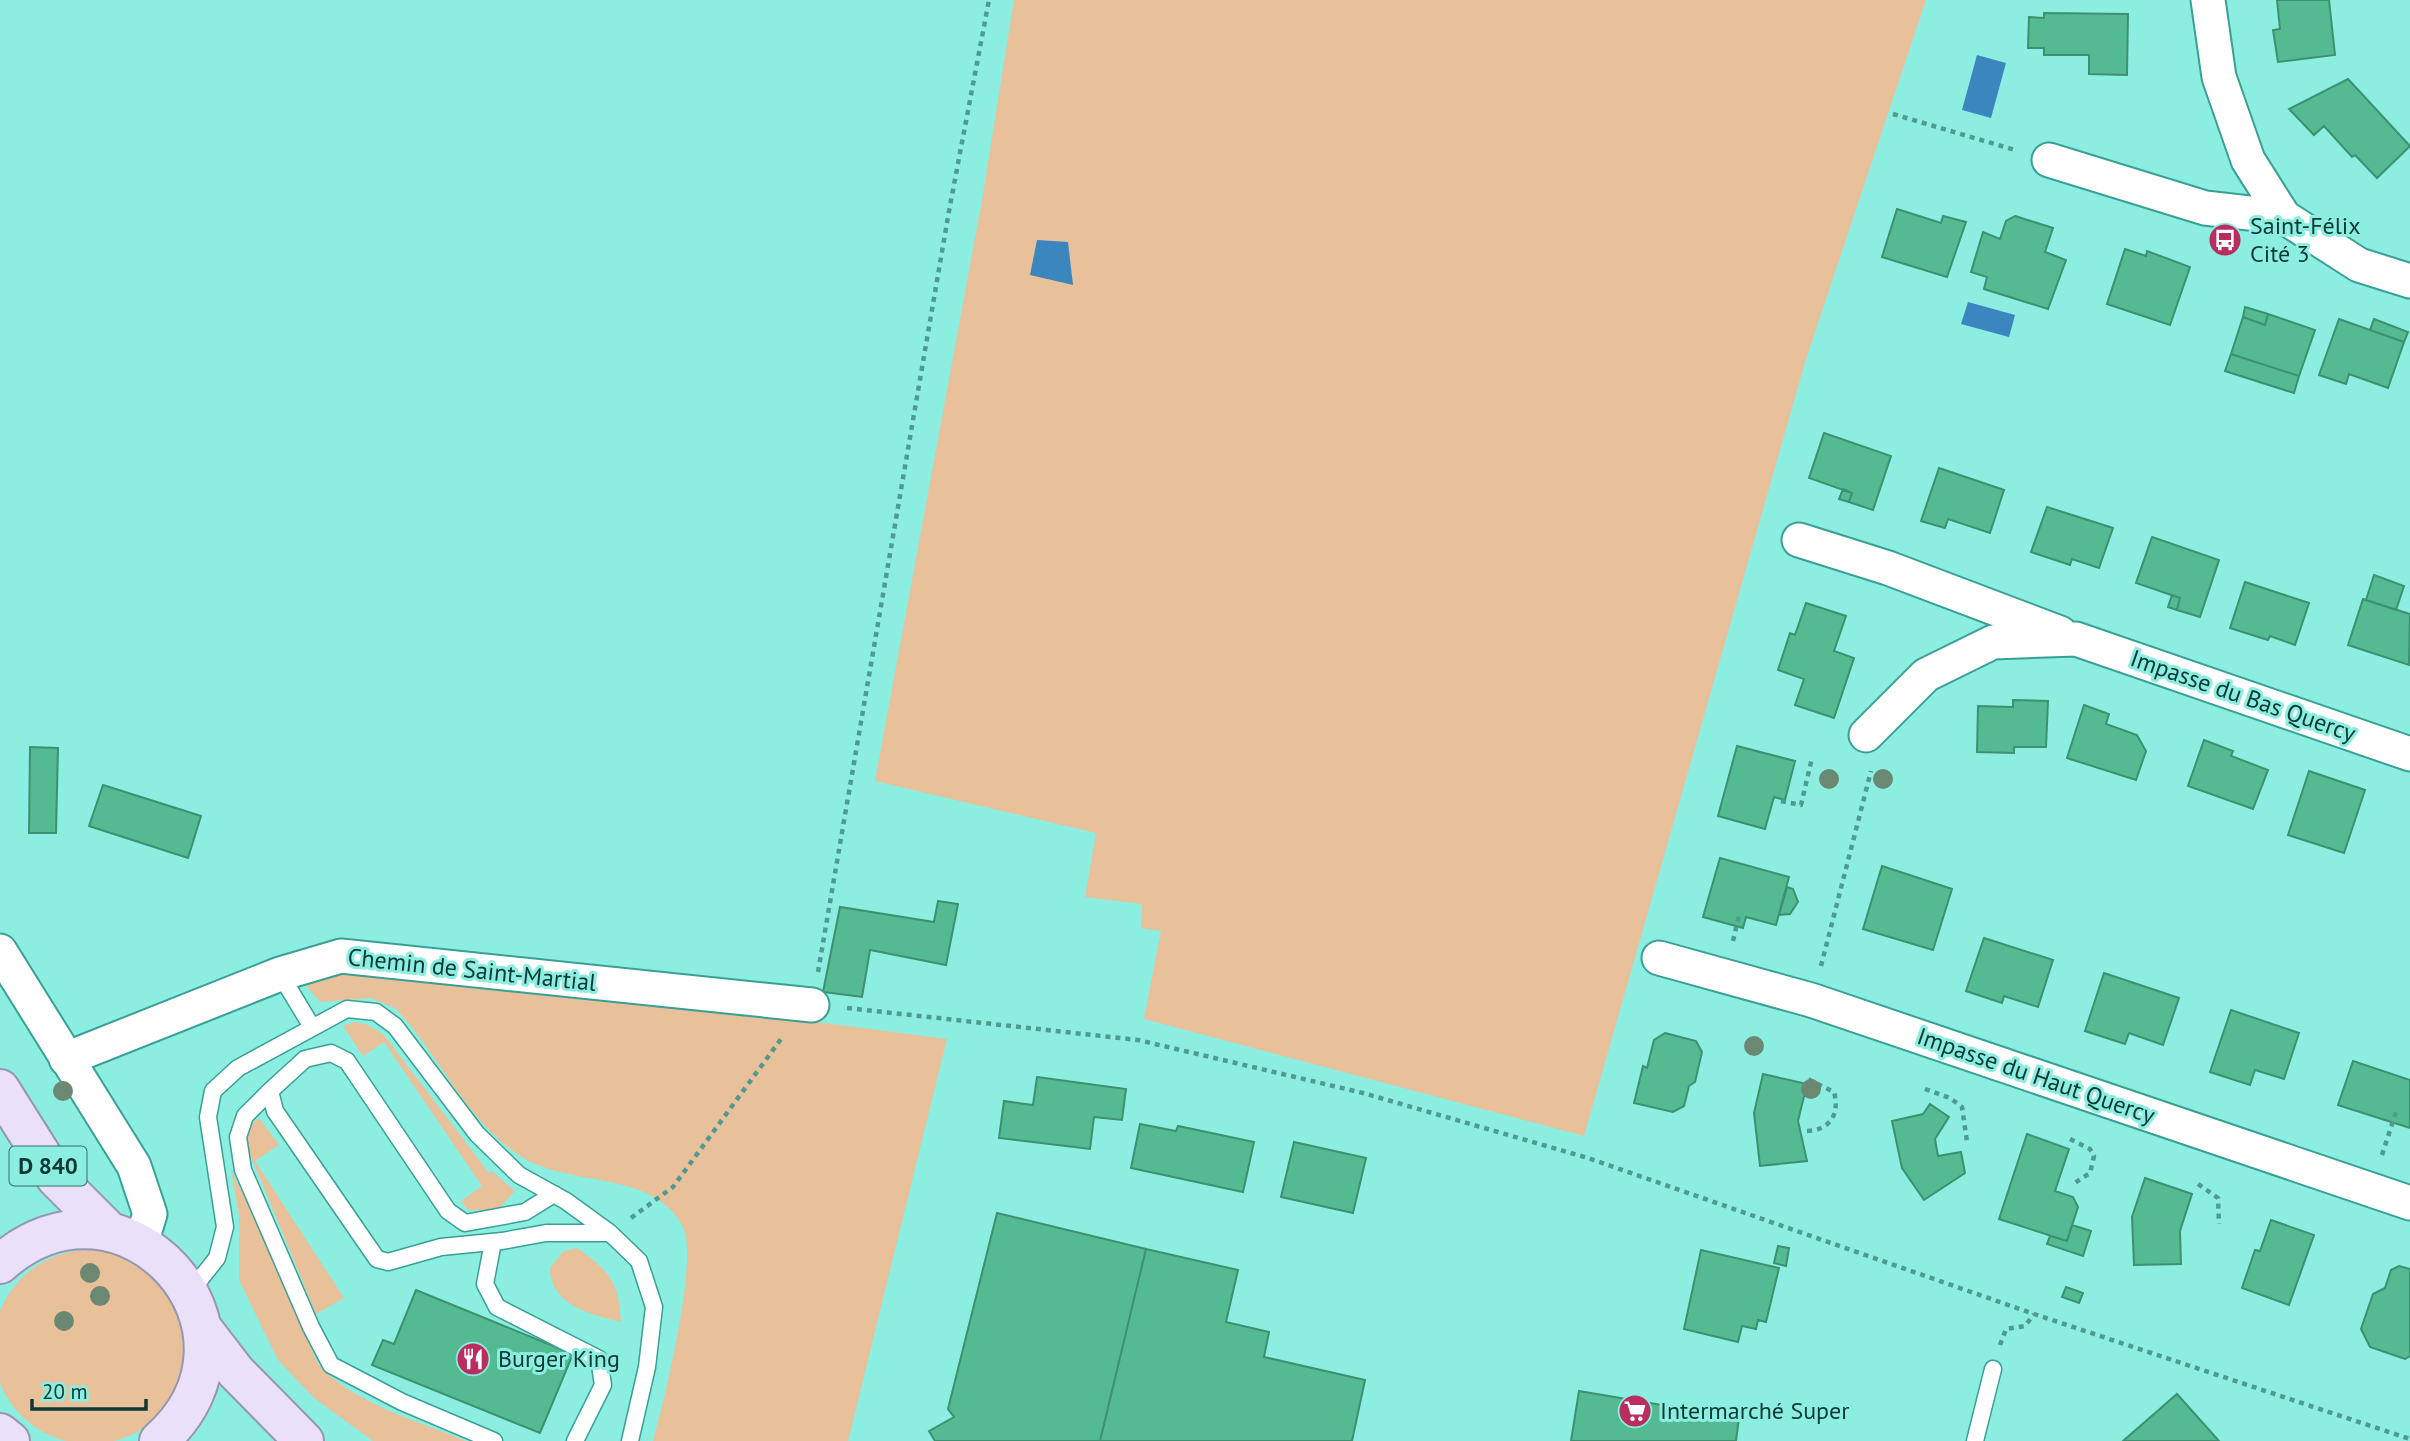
<svg xmlns="http://www.w3.org/2000/svg" width="2410" height="1441" viewBox="0 0 2410 1441" font-family="'PT Sans',sans-serif">
<style>
.green{fill:#e8c09a}
.water{fill:#3c86bf}
.building{fill:#54ba91;stroke:#3d9070;stroke-width:2}
.lines{fill:none;stroke-linecap:round;stroke-linejoin:round}
.service-casing{stroke:#38a095;stroke-width:19}
.minor-casing{stroke:#38a095;stroke-width:37}
.primary-casing{stroke:#9498b3;stroke-width:42}
.path{stroke:#509a91;stroke-width:4.5;stroke-dasharray:5 5;stroke-linecap:butt}
.service{stroke:#fff;stroke-width:16}
.minor{stroke:#fff;stroke-width:33}
.primary{stroke:#ebe0fa;stroke-width:38}
.tree{fill:#6b8872}
.labels{text-anchor:middle;stroke-width:6;stroke-linejoin:round;paint-order:stroke}
.shield{fill:#8beee1;stroke:#326f68;stroke-width:2}
.shield-label{font-size:23px;font-weight:bold;fill:#0c3934}
.poi-label{font-size:24px;fill:#0c3934;stroke:#8beee1;text-anchor:start}
.street-label{font-size:24px;fill:#0c3934;stroke:#8beee1}
</style>
<rect width="100%" height="100%" fill="#8beee1"/>
<path class="green" d="M1014,0h912l-120,359 -222,777 -440,-117 17,-88 -20,-3 1,-24 -57,-7 11,-64 -221,-52 107,-581z
M334,959l613,80 -99,402h-195c11,-39 46,-182 30,-214 -9,-18 -25,-30 -44,-37 -35,-13 -86,-13 -117,-33 -56,-35 -83,-103 -127,-149l-24,-10 -51,4 -26,-30z
M354,1022l14,3 16,10 105,138 3,-2 23,20 -18,19h-29l-7,-9 21,-15 -98,-144 -21,14 -20,-30z
M259,1118l20,27 -24,16 89,137 -28,16 -69,-167 2,-20z
M231,1171l18,34 68,157c31,40 104,60 149,79h-93l-59,-43 -36,-38 -39,-80v-65z
M577,1248c32,23 42,33 44,74 -31,-8 -70,-16 -71,-54l14,-17z
M-7 1347a97 97 0 1 1 194 0a97 97 0 1 1-194 0Z"/>
<path class="water" d="M1977,55l29,8 -15,55 -29,-8z
M1037,240l31,2 5,43 -43,-10z
M1968,302l47,13 -6,22 -48,-13z"/>
<path class="building" d="M2277,0h52l6,55 -57,7 -5,-32 7,-1z
M2044,13l84,1 -1,61 -38,-1v-19h-45v-7h-16l1,-31 15,1z
M2348,79l62,67 -33,32 -22,-23 -3,2 -28,-31 -10,9 -25,-26z
M1897,209l44,14 2,-7 23,6 -19,55 -65,-20z
M2015,216l38,12 -8,24 21,8 -18,49 -64,-20 3,-12 -16,-5 12,-40 17,7 6,-18z
M2125,249l21,7 1,-5 43,16 -20,58 -63,-21z
M2245,307l23,7 -3,11 -22,-8z
M2268,314l47,16 -16,46 -68,-22 12,-37 22,8z
M2339,319l65,23 -16,46 -39,-14 -3,10 -27,-9z
M2374,319l34,13 -4,10 -34,-12z
M2231,354l68,22 -5,17 -69,-22z
M1824,433l67,23 -18,54 -24,-8 3,-9 -43,-15z
M1939,468l65,22 -14,43 -42,-14 -3,9 -24,-7z
M1843,489l9,4 -3,9 -10,-3z
M2047,507l66,21 -14,40 -27,-9 -2,6 -39,-13z
M2152,537l67,23 -19,57 -23,-7 3,-12 -44,-15z
M2374,575l30,11 -8,24 -30,-10z
M2245,582l64,21 -14,42 -25,-9 -2,4 -38,-12z
M2172,595l8,3 -3,12 -9,-3z
M2363,599l47,15 -1,51 -61,-20z
M1806,603l40,13 -12,35 20,7 -20,60 -39,-13 9,-26 -26,-9 12,-37 5,2z
M2013,700l35,1 -2,46h-32v6l-37,-1 1,-46 35,1z
M2084,705l25,9 -3,10 31,11 9,16 -10,29 -69,-22z
M2204,740l29,11 -2,5 37,14 -15,39 -65,-23z
M1737,746l58,15 -10,39 -11,-3 -9,32 -47,-13z
M30,747l28,1 -2,85h-27z
M2309,771l56,19 -21,63 -56,-18z
M103,785l98,31 -13,42 -99,-32z
M1720,858l69,19 -13,48 -30,-8 -3,11 -40,-11z
M1882,866l70,23 -19,61 -70,-21z
M1787,887l6,2 5,13 -8,12 -11,1z
M938,901l20,3 -12,61 -76,-15 -8,47 -39,-5 17,-85 94,15z
M1984,938l69,22 -15,47 -34,-11 -2,7 -36,-12z
M2104,973l75,25 -16,47 -34,-12 -4,11 -40,-13z
M2231,1010l68,23 -15,46 -29,-9 -5,15 -40,-13z
M1665,1033l31,8 6,11 -7,30 -6,4 -5,20 -11,6 -39,-9 9,-37 4,2 7,-28z
M2353,1061l57,19v48l-72,-23z
M1763,1074l44,10 -9,37 9,40 -47,5 -6,-53z
M1037,1077l89,12 -4,31 -28,-3 -4,32 -91,-11 5,-37 29,4z
M1930,1104l19,13 -14,22 3,17 23,-4 4,21 -41,27 -22,-32 -10,-47 31,-7z
M1140,1124l36,7 2,-5 76,16 -11,50 -112,-24z
M2027,1134l42,15 -14,42 18,6 5,10 -11,34 -68,-22z
M1294,1142l72,16 -13,55 -72,-16z
M2145,1178l47,16 -12,37 1,33 -47,1 -2,-48z
M997,1213l149,36 -46,192h-165l-6,-10 25,-14 -6,-8z
M2271,1220l43,15 -25,70 -47,-17 13,-38 5,1z
M2072,1225l19,6 -8,25 -36,-12 3,-8 17,5z
M1778,1246l11,2 -3,18 -12,-3z
M1146,1249l92,21 -12,52 43,10 -5,25 101,23 -13,61h-252z
M1701,1250l78,18 -13,54 -8,-2 -2,9 -14,-3 -4,16 -54,-13z
M2399,1266l11,3v87l-5,3 -35,-12 -9,-18 12,-35 12,-6 6,-18z
M2066,1287l17,6 -4,10 -17,-6z
M416,1290l157,64 -33,79 -168,-68 11,-25 11,4z
M1579,1391l160,27 -3,23h-165z
M2177,1394l42,47h-96z"/>
<g class="lines">
<defs>
<path id="service" d="M280,974l32,53
M270,1091l-25,25 -7,21 5,33 68,157 20,38 71,37 92,39
M554,1194l-29,18 -60,11 -17,-12 -101,-150 -16,-8 -26,6 -35,32 5,20 102,148 11,3 53,-15 61,-6 44,-8h61
M493,1242l-8,42 12,23 102,52 4,26 -28,56
M190,1292l27,-34 8,-31 -17,-110 5,-26 25,-23 109,-59 29,3 19,14 82,108 42,41 47,26 44,32 29,28 15,46 -7,60 -17,74
M1975,1441l18,-72"/>
<path id="minor" d="M2208,0l11,77 29,83 36,57 75,48 51,16
M2049,160l156,48 79,9
M1799,540l89,28 172,65
M1866,735l60,-60 67,-33 83,-3 334,115
M0,951l134,215 16,48 -9,29
M1659,958l152,42 599,203
M66,1059l214,-85 61,-18 471,49"/>
<path id="primary" d="M0,1089l56,89 54,54
M0,1264c123,-110 283,66 159,177
M203,1329l33,43 68,69
M0,1433l10,8"/>
</defs>
<use href="#service" class="service-casing"/>
<use href="#minor" class="minor-casing"/>
<use href="#primary" class="primary-casing"/>
<path class="path" d="M1893,114l122,36
M1781,801l20,4 11,-47
M1733,941l6,-26
M1821,966l50,-195
M818,972l131,-761 40,-211
M847,1008l291,32 225,53 225,65 446,156 376,125
M1925,1089l25,9 12,9 5,35
M1807,1131c24,-1 33,-18 27,-39l-26,-13
M2070,1139l20,10 4,7 -4,17 -17,11
M2382,1155l14,-43
M2198,1184l20,14 1,26
M631,1218l42,-31 108,-148
M2000,1345l6,-16 19,-3 9,-12"/>
<use href="#service" class="service"/>
<use href="#minor" class="minor"/>
<use href="#primary" class="primary"/>
</g>
<g class="tree">
<circle cx="1829" cy="779" r="10"/>
<circle cx="1883" cy="779" r="10"/>
<circle cx="1754" cy="1046" r="10"/>
<circle cx="1811" cy="1089" r="10"/>
<circle cx="63" cy="1091" r="10"/>
<circle cx="90" cy="1273" r="10"/>
<circle cx="100" cy="1296" r="10"/>
<circle cx="64" cy="1321" r="10"/>
</g>
<defs>
<symbol id="bus-disc" viewBox="-11 -11 22 22"><circle r="9.5" fill="#ba2d5f" stroke="#8beee1"/><path d="M-5-6H5V4H4V6H2V4H-2V6H-4V4H-5ZM-3.5-4V0h7V-4ZM-3.5 1.2v1.5H-2V1.2ZM2 1.2v1.5H3.5V1.2Z" fill="#fff"/></symbol>
<symbol id="restaurant-disc" viewBox="-11 -11 22 22"><circle r="9.5" fill="#ba2d5f" stroke="#8beee1"/><path d="M-5-6h1v4h1v-4h1v4h1v-4h1v5L-1.5 .5V6h-2V.5L-5-1ZM5-6V6H3V1.5H1.5Q1.5-4 5-6Z" fill="#fff"/></symbol>
<symbol id="supermarket-disc" viewBox="-11 -11 22 22"><circle r="9.5" fill="#ba2d5f" stroke="#8beee1"/><path d="M-6-5.5h2.5l.6 2H6L4.5 2H-2.5L-4.4-4H-6ZM-1.5 3.2a1.3 1.3 0 1 0 .1 0ZM3 3.2a1.3 1.3 0 1 0 .1 0Z" fill="#fff"/></symbol>
</defs>
<g fill-rule="evenodd">
<use href="#bus-disc" x="2206" y="221" width="38" height="38"/>
<use href="#restaurant-disc" x="454" y="1340" width="38" height="38"/>
<use href="#supermarket-disc" x="1616" y="1392" width="38" height="38"/>
</g>
<g class="labels">
<rect class="shield" x="9.5" y="1146.5" width="77" height="39" rx="5"/>
<g class="shield-label">
<text x="48" y="1174">D 840</text>
</g>
<g class="poi-label">
<text x="2250" y="234">Saint-Félix<tspan x="2250" dy="28">Cité 3</tspan></text>
<text x="498" y="1367">Burger King</text>
<text x="1660" y="1419">Intermarché Super</text>
</g>
<g class="street-label">
<text transform="translate(2243 696) rotate(19)" y="8">Impasse du Bas Quercy</text>
<text transform="translate(472 970) rotate(6)" y="8">Chemin de Saint-Martial</text>
<text transform="translate(2036 1076) rotate(19)" y="8">Impasse du Haut Quercy</text>
</g>
</g>
<path d="M32 1399v10h114v-10" fill="none" stroke="#0c3934" stroke-width="3.5"/>
<text x="42" y="1399" font-size="21" fill="#0c3934" stroke="#8beee1" stroke-width="5" paint-order="stroke">20 m</text>
</svg>
